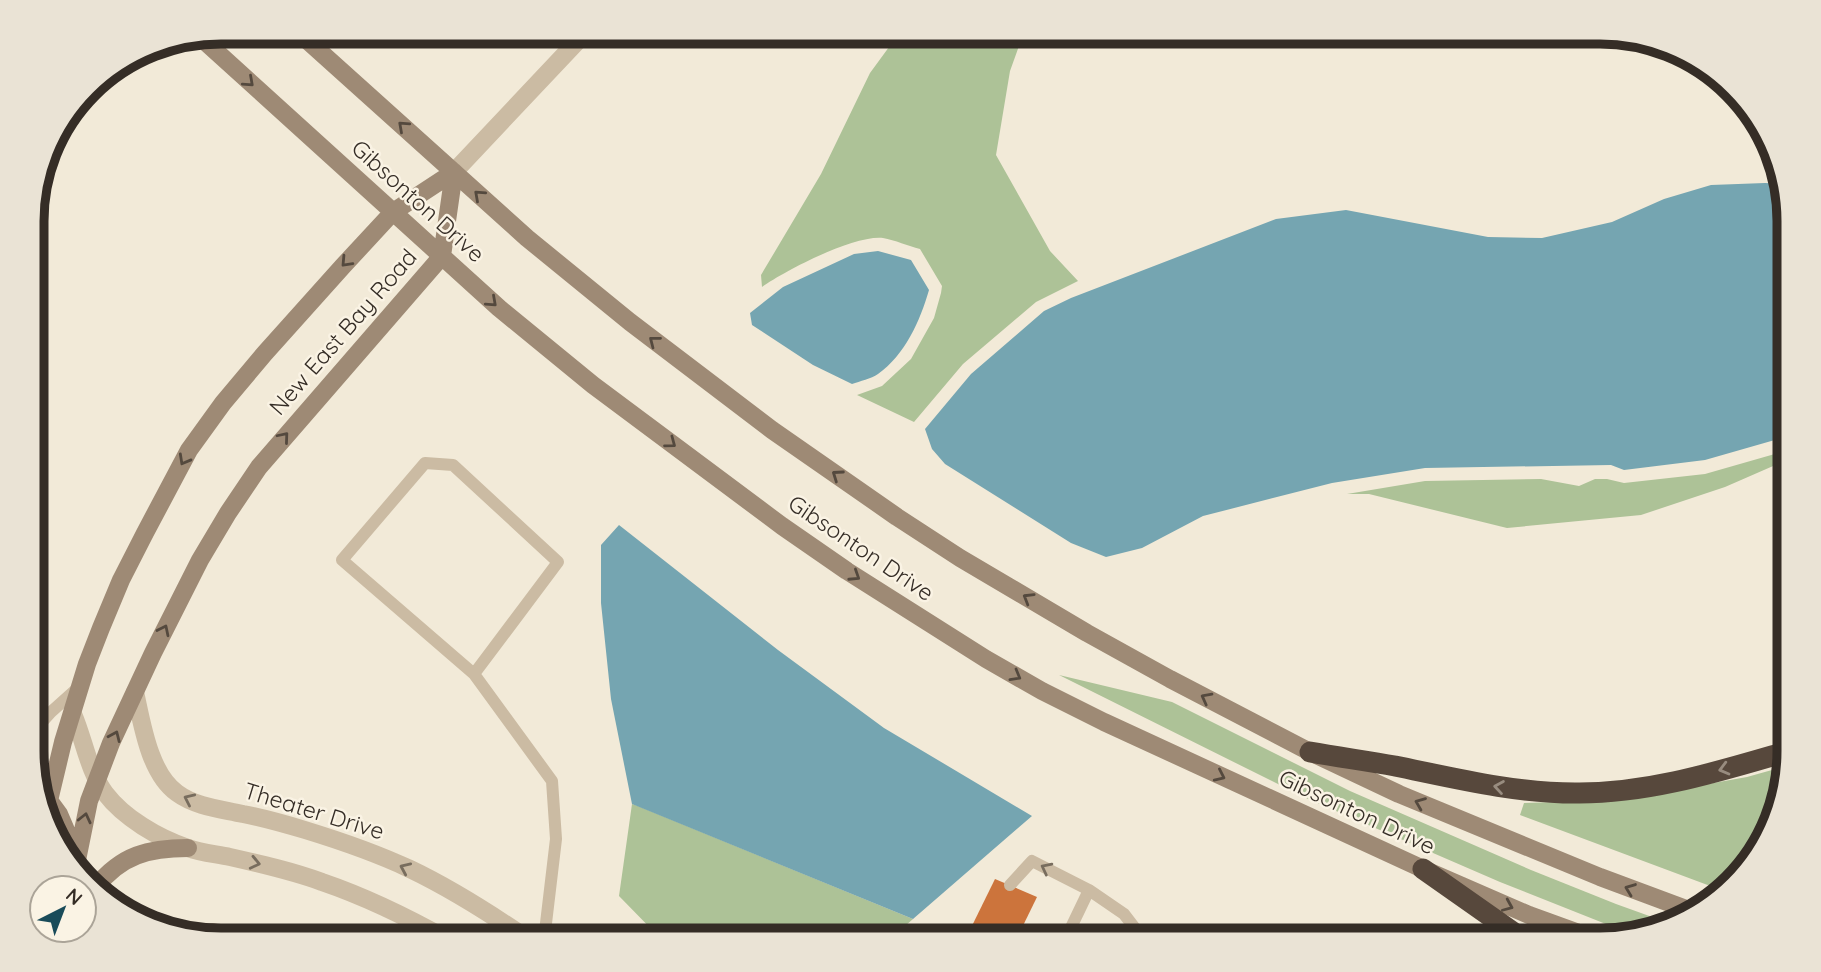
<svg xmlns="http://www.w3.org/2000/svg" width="1821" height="972" viewBox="0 0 1821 972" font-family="Quicksand,sans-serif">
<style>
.green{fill:#adc297}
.water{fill:#75a5b1}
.building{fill:#cc743c}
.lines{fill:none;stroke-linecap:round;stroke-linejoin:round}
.lane{stroke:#cbbba3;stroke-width:12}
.street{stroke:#cbbba3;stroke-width:18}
.secondary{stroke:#9e8a75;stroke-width:18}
.highway{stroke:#57483c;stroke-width:21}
.oneway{stroke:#54493e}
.oneway2{stroke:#988c7f}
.oneway3{stroke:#786d5e}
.labels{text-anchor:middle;stroke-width:5;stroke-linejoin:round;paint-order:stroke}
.street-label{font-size:23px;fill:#352d26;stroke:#faf3e4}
.rim{fill:none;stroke:#352d26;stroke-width:9}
</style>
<rect width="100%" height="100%" fill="#f2ead8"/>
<path class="green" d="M900,32h124l-14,39 -14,84 54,96 28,30 -42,21 -73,62 -49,58 -57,-27 25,-9 29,-27 23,-41 7,-25 1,-7 -22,-37c-12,-3 -25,-9 -37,-11 -29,-3 -97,32 -121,49l-1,-12 60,-101 49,-101z
M1789,450v9l-64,28 -84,28 -134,13 -138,-34h-22l78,-13 116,-2 38,7 16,-7h12l17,4 81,-9z
M1059,675l113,27 178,89 181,79 85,34 50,18 -35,12 -131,-52 -194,-84z
M1786,766l-16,69 -49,55 -201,-75 4,-12 94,-3 129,-23z
M632,804l6,2 275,113 -24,21h-227l-43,-44z"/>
<path class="water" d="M1765,183l18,1 5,12 1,240 -84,24 -81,10 -13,-5 -186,3 -93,15 -129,33 -61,32 -36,9 -35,-14 -126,-79 -13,-15 -7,-20 46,-55 73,-63 27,-13 205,-79 70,-9 142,27 54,1 70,-16 52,-23 47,-14z
M878,251l33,9 18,30c-9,31 -24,65 -51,84 -7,5 -18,7 -26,10l-39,-19 -61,-40 -2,-12 33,-26 71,-33z
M619,525l159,125 106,78 148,88 -119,103 -281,-115 -21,-105 -10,-96v-58z"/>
<path class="building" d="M995,879l42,18 -21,43h-51z"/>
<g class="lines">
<path class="lane" d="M474,674l84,-112 -105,-97 -28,-2 -83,97 132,114 78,107 4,58 -12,101
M33,732l18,-20 29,-26
M1010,885l22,-24 57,29 35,24 13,17 -4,9
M213,929l40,11
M1065,940l24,-50"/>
<path class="street" d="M454,172l132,-140
M135,692c7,31 14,81 42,101 19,14 44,16 66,21 21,4 42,10 62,16 36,11 71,23 105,39 42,20 81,45 119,71
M73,714c11,25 15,56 32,79 19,25 53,45 83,55 13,5 28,6 42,9 31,7 62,14 92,25 44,15 85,35 126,58"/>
<path class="secondary" d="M298,32l229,206 103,84 142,108 125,87 63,41 127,75 83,46 140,73 89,42 201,83 94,35
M199,36l300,272 94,77 189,141 65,45 139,88 56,32 62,31 319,147 106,46 69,25
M48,799l11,15 18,42
M47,809l16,-67 24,-78 14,-36 20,-48 24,-47 44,-83 34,-47 42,-50 78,-87 50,-54 61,-40
M75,870l14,-69 22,-58 42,-90 47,-93 28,-47 31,-46 183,-211 12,-84
M96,887c25,-32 53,-39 92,-39"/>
<path class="highway" d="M1310,752c28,5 57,9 85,14 59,12 119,27 180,27 73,1 145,-22 214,-42
M1423,869l101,71"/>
</g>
<defs><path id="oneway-chevron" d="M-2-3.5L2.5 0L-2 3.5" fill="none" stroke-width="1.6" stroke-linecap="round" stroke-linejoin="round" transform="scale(1.75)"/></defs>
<g class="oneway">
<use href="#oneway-chevron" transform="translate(249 82) rotate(42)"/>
<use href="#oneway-chevron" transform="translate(403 126) rotate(-138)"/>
<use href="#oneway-chevron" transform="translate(479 195) rotate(-138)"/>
<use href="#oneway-chevron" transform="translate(346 262) rotate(133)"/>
<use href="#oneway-chevron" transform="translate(492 302) rotate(42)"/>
<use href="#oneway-chevron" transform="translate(654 341) rotate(-142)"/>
<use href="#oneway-chevron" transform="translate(284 437) rotate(-50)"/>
<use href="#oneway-chevron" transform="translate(671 443) rotate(37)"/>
<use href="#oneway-chevron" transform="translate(184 460) rotate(119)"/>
<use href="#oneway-chevron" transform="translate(837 475) rotate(-145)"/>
<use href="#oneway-chevron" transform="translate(855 576) rotate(33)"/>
<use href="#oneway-chevron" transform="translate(1028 598) rotate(-149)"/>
<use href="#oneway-chevron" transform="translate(164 630) rotate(-64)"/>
<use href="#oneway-chevron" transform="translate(1016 676) rotate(30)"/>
<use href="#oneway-chevron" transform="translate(1206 698) rotate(-152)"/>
<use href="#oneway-chevron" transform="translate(115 736) rotate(-66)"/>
<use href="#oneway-chevron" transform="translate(1220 776) rotate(25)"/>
<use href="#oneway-chevron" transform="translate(1420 803) rotate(-158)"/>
<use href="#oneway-chevron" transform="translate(85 818) rotate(-77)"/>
<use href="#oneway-chevron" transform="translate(1630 889) rotate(-159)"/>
<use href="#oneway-chevron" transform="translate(1508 906) rotate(23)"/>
</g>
<g class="oneway2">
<use href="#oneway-chevron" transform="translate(1724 769) rotate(165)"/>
<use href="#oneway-chevron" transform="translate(1499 787) rotate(-171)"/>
</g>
<g class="oneway3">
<use href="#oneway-chevron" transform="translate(189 799) rotate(-155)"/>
<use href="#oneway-chevron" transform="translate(255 863) rotate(13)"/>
<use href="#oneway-chevron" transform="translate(405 868) rotate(-156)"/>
<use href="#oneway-chevron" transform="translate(1046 868) rotate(-153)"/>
</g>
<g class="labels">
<g class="street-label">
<text transform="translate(418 201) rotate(42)" y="8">Gibsonton Drive</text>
<text transform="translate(343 332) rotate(-49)" y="8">New East Bay Road</text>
<text transform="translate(861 548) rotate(34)" y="8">Gibsonton Drive</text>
<text transform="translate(314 811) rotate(17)" y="8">Theater Drive</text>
<text transform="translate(1357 812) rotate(25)" y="8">Gibsonton Drive</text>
</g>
</g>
<path d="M0 0H1821V972H0ZM221 44H1600A177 177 0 0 1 1777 221V751A177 177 0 0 1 1600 928H221A177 177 0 0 1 44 751V221A177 177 0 0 1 221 44Z" fill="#eae3d5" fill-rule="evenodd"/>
<path class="rim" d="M221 44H1600A177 177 0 0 1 1777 221V751A177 177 0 0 1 1600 928H221A177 177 0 0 1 44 751V221A177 177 0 0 1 221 44Z"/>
<g transform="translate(63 909) rotate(42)"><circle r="33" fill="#faf3e4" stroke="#aba498" stroke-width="2"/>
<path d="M0-5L12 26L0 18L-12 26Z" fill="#194b59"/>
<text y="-10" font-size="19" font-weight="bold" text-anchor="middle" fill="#352d26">N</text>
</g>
</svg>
